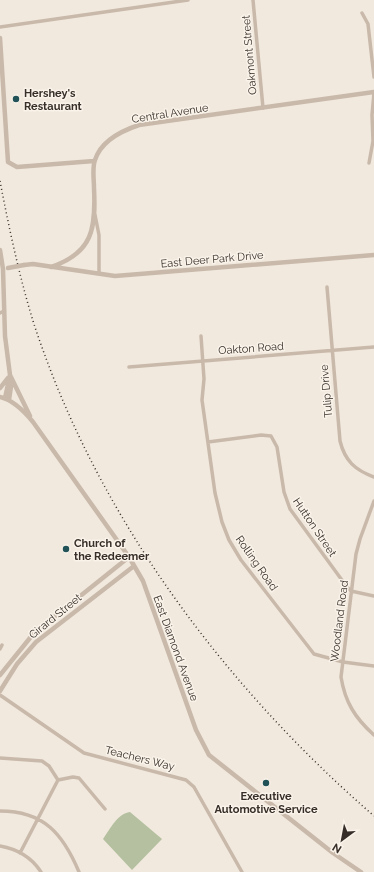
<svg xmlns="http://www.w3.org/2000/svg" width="374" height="872" viewBox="0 0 374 872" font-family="Raleway,sans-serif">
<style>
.green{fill:#b4c09f}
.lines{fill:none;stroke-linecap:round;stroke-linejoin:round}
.minor{stroke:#c9b9aa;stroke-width:3.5}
.tertiary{stroke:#c9b9aa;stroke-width:4.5}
.rail{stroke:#372e29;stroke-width:1.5;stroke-dasharray:1 3;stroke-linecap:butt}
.tertiary-bridge{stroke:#c9b9aa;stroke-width:4.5}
.poi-dot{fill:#215257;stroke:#f9f3ea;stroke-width:1.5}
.labels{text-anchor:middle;stroke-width:3;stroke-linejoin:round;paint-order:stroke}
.street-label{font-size:11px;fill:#372e29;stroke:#f9f3ea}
.poi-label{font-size:11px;font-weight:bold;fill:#372e29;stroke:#f9f3ea;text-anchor:start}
</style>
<rect width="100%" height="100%" fill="#f1e9de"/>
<path class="green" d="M130,812l32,27 -30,31 -29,-31c8,-11 14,-25 27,-27z"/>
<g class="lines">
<path class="minor" d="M253,0l10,108
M362,13l6,11 6,53
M0,27l188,-27
M369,163l4,-22 -1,-26 2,-22
M95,215l4,20v38
M327,287l13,154c5,20 15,29 34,36
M0,313l4,-2
M201,336l3,43 -2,21 13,93 7,29 7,18 12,20 73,94 29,8 31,4
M129,367l245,-20
M208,442l53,-7 10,1 6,11 7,45 6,17 57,78 4,4 23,5
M374,501l-14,38 -4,15 -15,123c4,25 14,41 33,58
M0,649l2,-4
M0,695l84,58 102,27 8,7 48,85
M0,758l42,3 7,5 9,14
M58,780l15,-3 6,1 26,31
M0,811c44,0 63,23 79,61
M0,846c17,3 32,12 41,26
M20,853l38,-73"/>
<path class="tertiary" d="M0,38l8,124 9,5 77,-6
M0,250l3,19 2,67 5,39 20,41
M24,265l9,-1 82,12 259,-21
M51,267c42,-14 45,-39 43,-79 0,-9 -2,-20 1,-28 6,-19 26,-29 44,-35l235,-33
M0,388l8,-10
M0,397c13,3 24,14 33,25l96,135 14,24 53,149 13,25 124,98 28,19
M5,398l5,-23
M9,400l3,-20
M0,675l34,-42 95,-76
M0,691l17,-27 19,-22 98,-76"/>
<path class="rail" d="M0,181c9,47 19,94 33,140 62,192 189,363 341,495"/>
<path class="tertiary-bridge" d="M8,268l16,-3"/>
</g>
<g class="poi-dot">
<circle cx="16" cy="99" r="4"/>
<circle cx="66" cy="549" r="4"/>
<circle cx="266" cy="783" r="4"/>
</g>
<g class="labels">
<g class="street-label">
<text transform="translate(249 55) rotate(-95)" y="4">Oakmont Street</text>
<text transform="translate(170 113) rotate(-9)" y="4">Central Avenue</text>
<text transform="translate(212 259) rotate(-5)" y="4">East Deer Park Drive</text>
<text transform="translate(251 348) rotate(-4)" y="4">Oakton Road</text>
<text transform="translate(326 391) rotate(-95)" y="4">Tulip Drive</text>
<text transform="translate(315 527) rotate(56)" y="4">Hutton Street</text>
<text transform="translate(257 563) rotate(55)" y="4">Rolling Road</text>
<text transform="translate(55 616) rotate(-39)" y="4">Girard Street</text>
<text transform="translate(339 621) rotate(-83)" y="4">Woodland Road</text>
<text transform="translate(176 648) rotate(70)" y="4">East Diamond Avenue</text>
<text transform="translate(140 758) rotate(14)" y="4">Teachers Way</text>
</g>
<g class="poi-label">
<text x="24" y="97">Hershey's<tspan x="24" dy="13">Restaurant</tspan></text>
<text x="74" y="547">Church of<tspan x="74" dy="13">the Redeemer</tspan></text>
<text x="266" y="800" text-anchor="middle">Executive<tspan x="266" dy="13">Automotive Service</tspan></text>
</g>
</g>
<g transform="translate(342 840) rotate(212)" stroke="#f9f3ea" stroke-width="3" paint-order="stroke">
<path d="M0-3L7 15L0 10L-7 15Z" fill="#372e29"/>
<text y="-6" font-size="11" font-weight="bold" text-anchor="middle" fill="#372e29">N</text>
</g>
</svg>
